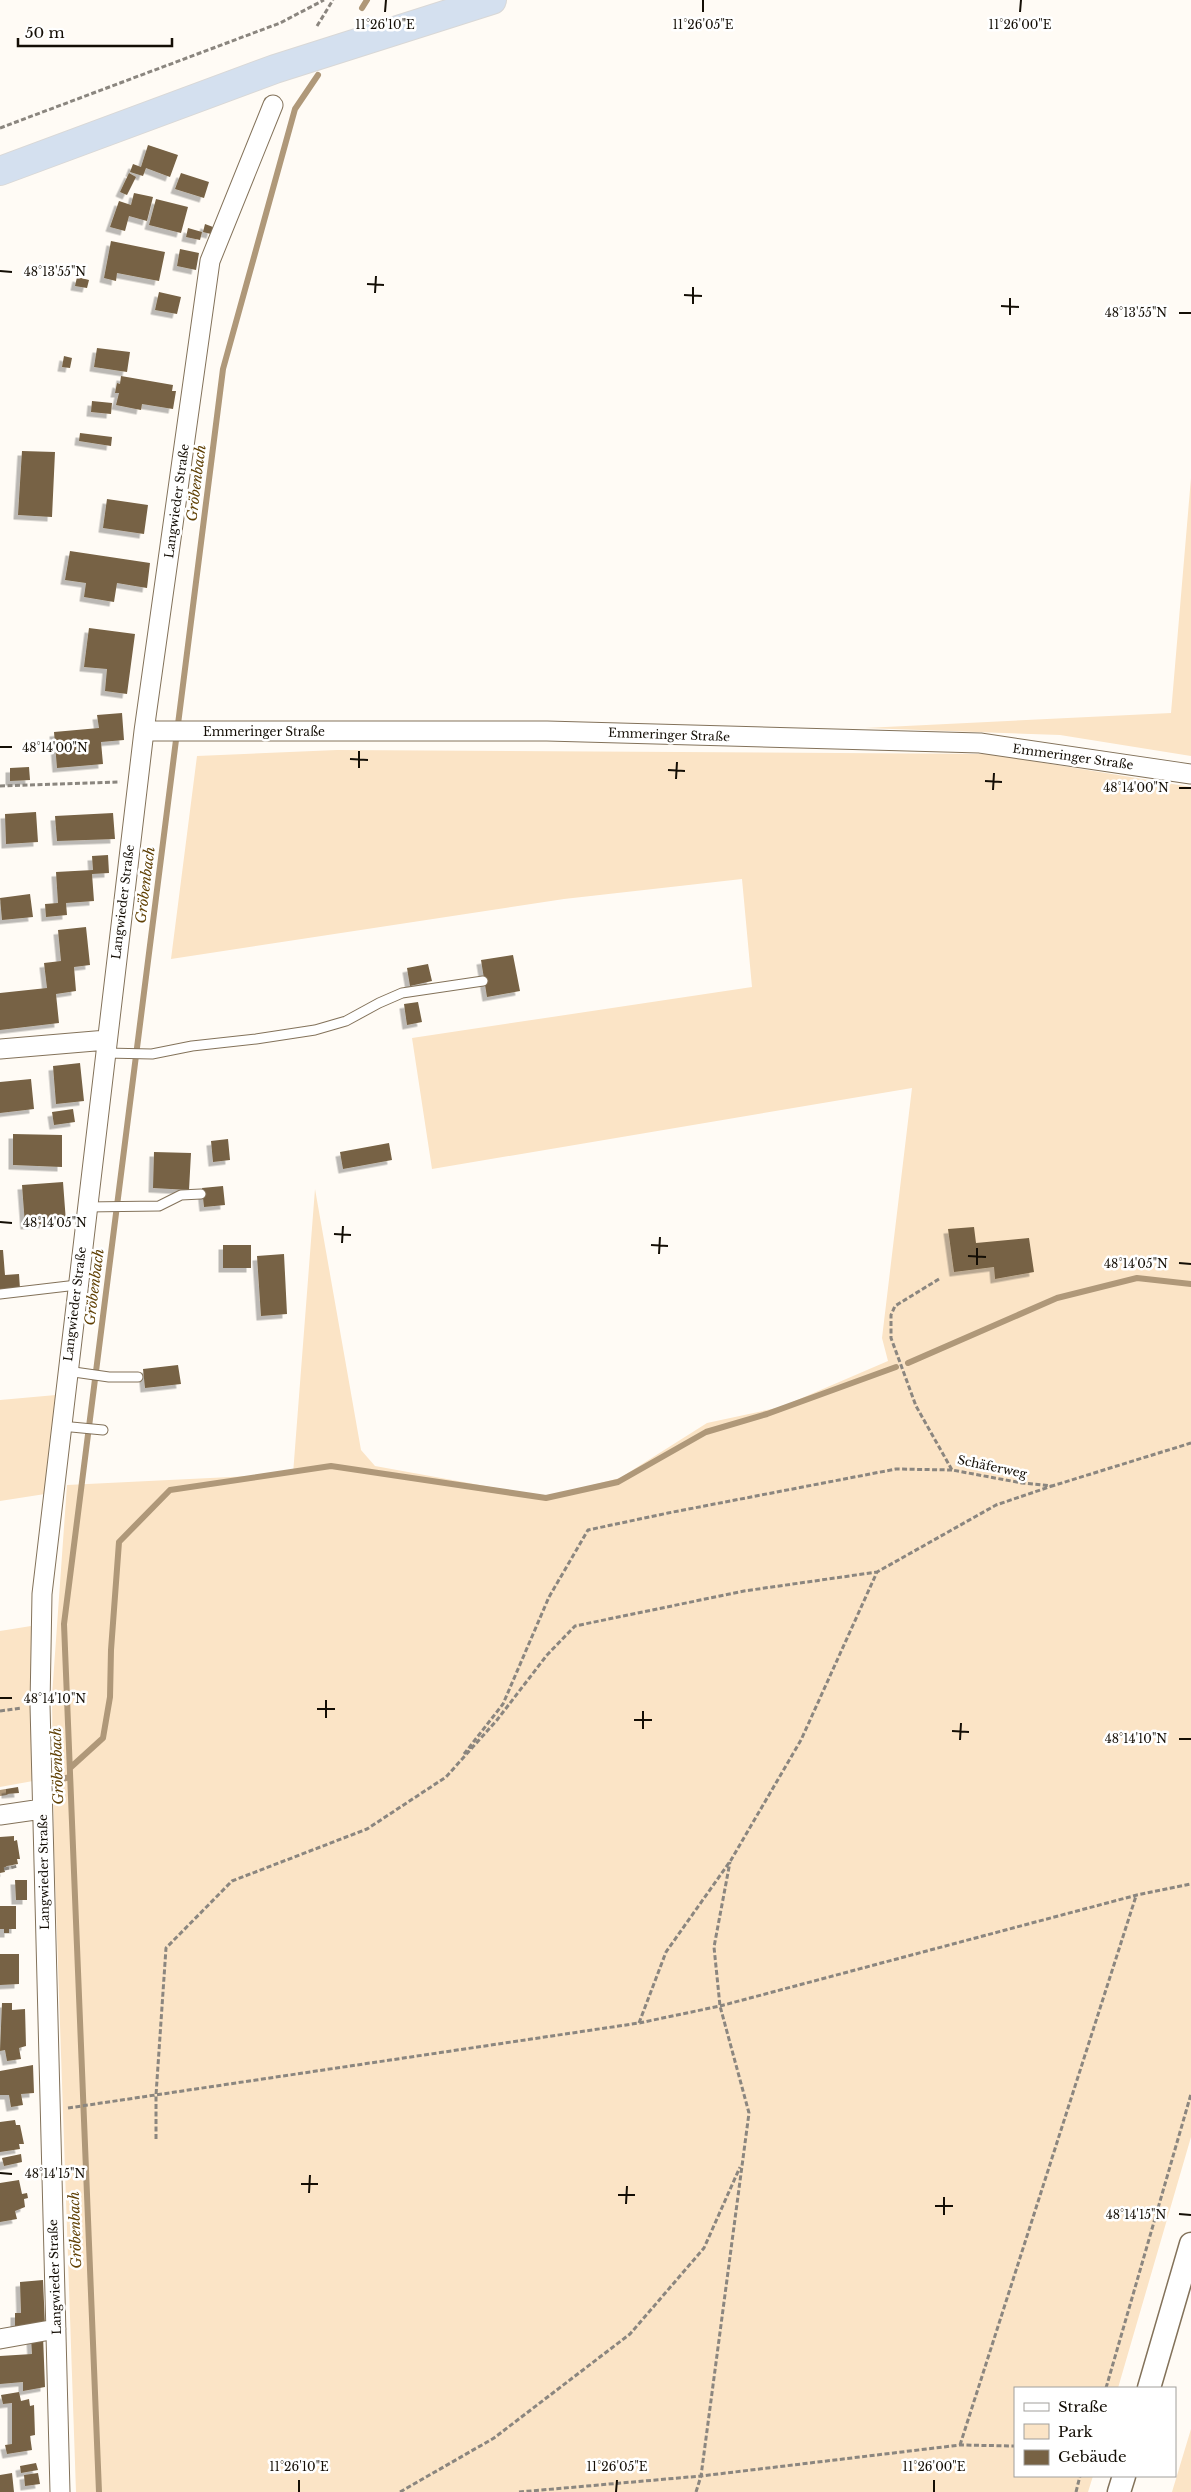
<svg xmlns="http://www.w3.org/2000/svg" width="1191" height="2492" viewBox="0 0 1191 2492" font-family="'Libre Baskerville',serif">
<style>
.green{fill:#fbe4c6}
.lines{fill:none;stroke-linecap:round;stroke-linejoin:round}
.stream{stroke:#af9879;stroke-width:6}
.building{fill:#776244;filter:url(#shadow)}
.service-casing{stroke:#83725a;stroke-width:11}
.minor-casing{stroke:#83725a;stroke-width:21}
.tertiary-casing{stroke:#83725a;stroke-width:25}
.trunk-casing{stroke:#d9d8d7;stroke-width:30}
.path{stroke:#8b867f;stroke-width:3;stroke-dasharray:5 2.5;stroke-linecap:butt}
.service{stroke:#fff;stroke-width:9}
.minor{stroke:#fff;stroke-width:19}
.tertiary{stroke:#fff;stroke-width:22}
.trunk{stroke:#d4e0ef;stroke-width:28}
.ticks{fill:none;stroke:#140e05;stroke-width:2}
.labels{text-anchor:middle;stroke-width:5;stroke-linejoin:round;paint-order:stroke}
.street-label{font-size:12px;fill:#140e05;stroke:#fff}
.water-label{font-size:14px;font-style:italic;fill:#604004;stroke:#fff}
.ticks-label{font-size:12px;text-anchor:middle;fill:#140e05;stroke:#fff;stroke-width:5;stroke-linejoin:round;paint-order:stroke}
</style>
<defs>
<filter id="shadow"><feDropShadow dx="-4.5" dy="4.5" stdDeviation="0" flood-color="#0004"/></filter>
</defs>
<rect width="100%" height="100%" fill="#fffbf5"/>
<path class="green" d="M1191,478v278l-131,-21 -195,-7 306,-15z
M337,750l653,4 201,33v1350l-73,251h-103v88h78l-5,16h-1012l-22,-643 -2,-153 15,-211 226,-11 22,-285 46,261 14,16 170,31 75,-19 87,-55 74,-16 107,-46 -6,-23 30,-250 -480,81 -20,-131 340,-51 -10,-108 -178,20 -393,60 26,-203z
M56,1395l-11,99 -45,7v-101z
M31,1626l2,155 -33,6v-156z
M1191,2429v63h-19z"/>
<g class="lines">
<path class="stream" d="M362,8l5,-8
M908,1363l149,-65 80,-20 54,6
M70,1768l33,-30 7,-41 1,-47 8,-108 51,-52 161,-24 215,32 72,-16 88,-50 61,-18 129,-47
M58,1780l12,-3
M0,1793l6,-1
M99,2492l-35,-868 159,-1255 72,-260 23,-34"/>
</g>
<path class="building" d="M148,145l30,10 -8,22 -24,-9 -3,8 -13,-4 3,-8 8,3z
M129,173l7,4 -9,18 -7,-3z
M181,173l28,9 -5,16 -29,-9z
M134,193l19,4 -6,24 -18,-5 -4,15 -15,-4 9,-26 12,4z
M156,199l32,8 -7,26 -32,-8z
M205,224l8,3 -2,7 -8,-2z
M188,228l14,4 -2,8 -14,-3z
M111,241l54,11 -6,29 -42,-8 -1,8 -12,-3z
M180,249l19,4 -3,17 -19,-4z
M77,277l12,3 -2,8 -12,-2z
M159,292l22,5 -4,17 -22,-4z
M97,348l33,4 -3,20 -33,-5z
M64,356l8,2 -2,10 -8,-1z
M121,376l52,9 -1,6h4l-3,18 -31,-5 -1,6 -25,-5 3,-12h-4l2,-10 3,1z
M92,401l20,2 -1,11 -20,-2z
M80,433l32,4 -1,9 -32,-5z
M22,451l33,1 -3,65 -34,-2z
M107,499l41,6 -4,29 -41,-6z
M70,551l80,12 -3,25 -30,-5 -3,19 -30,-5 2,-14 -21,-3z
M89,628l46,6 -8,60 -22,-3 2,-22 -23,-2z
M122,713l2,27 -23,2 2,22 -46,4 -3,-36 45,-4 -2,-13z
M29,767l1,13 -20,1v-13z
M36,812l2,30 -32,2 -1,-30z
M113,813l2,26 -58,2 -2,-25z
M108,855l1,18 -17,1 2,27 -28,2 1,12 -21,2 -1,-13 13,-1 -2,-31 37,-2 -1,-14z
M30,894l3,23 -31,3 -2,-22z
M86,927l4,38 -16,2 2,24 -20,3 3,29 -59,7v-37l47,-5 -3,-25 17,-2 -3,-31z
M513,955l7,36 -33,6 -6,-37z
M428,964l4,17 -22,5 -3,-18z
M418,1002l4,20 -15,3 -3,-21z
M80,1063l4,38 -28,3 -3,-38z
M31,1079l3,30 -34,4v-31z
M73,1109l2,13 -21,3 -2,-13z
M13,1134l49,1v32l-49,-2z
M228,1139l2,21 -17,2 -2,-21z
M389,1143l3,17 -49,9 -3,-17z
M154,1152l37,1 -2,37 -36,-2z
M63,1182l3,40 -41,3 -3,-40z
M223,1186l2,19 -21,2 -2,-19z
M974,1227l2,16 53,-5 5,34 -39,7 -1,-12 -40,5 -6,-43z
M223,1245h28v23h-28z
M0,1250h3l2,25 14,-1 1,15 -20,2z
M284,1254l3,60 -26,2 -4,-60z
M178,1365l3,19 -36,4 -2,-19z
M18,1787l1,6 -13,1v-5z
M14,1836v5l3,-1 3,19h-3l1,5 -11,2 -3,2 1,4 -5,1v-36z
M15,1880h12v20h-11z
M0,1906h16v23h-7v4h-5v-4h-4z
M0,1954h19v30l-19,1z
M2,2003h10v7l13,-1 1,37 -7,2 2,11 -14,2 -2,-11 -5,1z
M33,2065l1,28 -13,1 2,11 -12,2 -2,-12h-9v-24z
M15,2120l1,5h4l4,19h-5l1,5 -20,3v-30z
M21,2154l1,8 -18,4 -2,-8z
M19,2180l3,14 5,-1 1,5 -4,1 1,8 -10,4 2,8 -17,3v-39z
M43,2280l2,46 -30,1v-14h6l-1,-31z
M43,2336l2,51 -22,4v-9l-23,2v-28l32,-2 -1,-16z
M19,2392l2,9 8,-2 1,7 4,-1 1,30 -5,1 2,14 -25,4 -2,-9 7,-1v-41l-9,1 -2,-9z
M36,2463l2,7 -17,3 -1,-7z
M12,2473l2,19h-14v-17z
M38,2473l2,11 -15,2 -1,-11z"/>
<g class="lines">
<defs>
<path id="service" d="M105,1053l47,1 40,-8 64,-7 59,-9 31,-9 33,-18 23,-10 81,-12
M86,1207l73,-1 22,-11 20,-1
M0,1294l77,-9
M67,1371l42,6h29
M61,1426l42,4"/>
<path id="minor" d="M144,731h403l433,12 211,31
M0,1049l107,-9
M0,1815l42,-6
M0,2339l56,-10
M60,2492l-20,-787 2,-111 102,-863 66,-470 63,-156"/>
<path id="tertiary" d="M1149,2388l42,-144
M1119,2492l5,-16"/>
<path id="trunk" d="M0,171l275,-102 217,-69"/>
</defs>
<use href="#service" class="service-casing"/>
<use href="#minor" class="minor-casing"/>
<use href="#tertiary" class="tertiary-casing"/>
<use href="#trunk" class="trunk-casing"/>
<path class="path" d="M317,26l16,-26
M0,128l280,-105 44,-23
M0,786l120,-4
M939,1279l-44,27 -4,9v23l25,68 36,64 70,13 30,3 139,-43
M0,1711l22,-3
M464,1754l39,-50 46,-107 39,-67 80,-17 228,-44 56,1
M4,1869l14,-3
M639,2023l27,-71 65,-92 70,-120 76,-168 119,-67 56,-19
M68,2108l571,-85 81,-17 417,-111 54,-11
M156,2139v-44l10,-147 66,-67 135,-52 79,-52 51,-57 50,-65 28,-29 169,-35 133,-19
M1106,2388l85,-294
M960,2445l176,-549
M400,2492l94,-54 136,-104 74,-86 36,-81
M519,2492l182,-16 259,-31 55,1
M696,2492l5,-16 48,-363 -29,-107 -6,-59 16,-85
M1076,2492l4,-16"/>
<use href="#service" class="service"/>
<use href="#minor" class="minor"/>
<use href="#tertiary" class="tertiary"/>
<use href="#trunk" class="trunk"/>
</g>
<path class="ticks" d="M385,12l1,-12M703,12v-12M1020,12l1,-12M0,271l12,1M367,284l17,1M375,293l1,-17M684,295l18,1M693,304v-17M1001,306l18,1M1179,313h12M1010,315v-17M0,747h12M350,759l18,1M359,768v-17M668,770l17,1M676,779l1,-17M985,781l17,1M1179,788h12M993,790l1,-17M0,1222l12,1M334,1234l17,1M342,1243l1,-17M651,1245l17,1M659,1254l1,-17M968,1256l18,1M1179,1263l12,1M977,1265v-17M0,1698h12M317,1709h18M326,1718v-18M634,1720h18M643,1729v-18M952,1731l17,1M1179,1739h12M960,1740l1,-17M0,2173l12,1M301,2184h17M309,2193l1,-18M618,2195h17M626,2204l1,-18M935,2206h18M1179,2214l12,1M944,2215v-18M299,2492v-12M616,2492l1,-12M934,2492v-12"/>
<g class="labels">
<g class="street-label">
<text transform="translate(177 501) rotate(-82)" y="4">Langwieder Straße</text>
<text x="264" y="736">Emmeringer Straße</text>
<text transform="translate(669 735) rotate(2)" y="4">Emmeringer Straße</text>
<text transform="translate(1073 757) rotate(8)" y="4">Emmeringer Straße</text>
<text transform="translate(123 902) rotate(-83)" y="4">Langwieder Straße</text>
<text transform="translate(75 1304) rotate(-83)" y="4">Langwieder Straße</text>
<text transform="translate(992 1467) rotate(12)" y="4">Schäferweg</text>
<text transform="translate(44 1872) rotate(-91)" y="4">Langwieder Straße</text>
<text transform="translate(55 2277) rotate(-92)" y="4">Langwieder Straße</text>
</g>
<g class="water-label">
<text transform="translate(196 483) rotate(-83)" y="5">Gröbenbach</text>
<text transform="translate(145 885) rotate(-83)" y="5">Gröbenbach</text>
<text transform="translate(94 1287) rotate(-83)" y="5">Gröbenbach</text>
<text transform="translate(57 1766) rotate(-92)" y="5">Gröbenbach</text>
<text transform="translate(75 2230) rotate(-92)" y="5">Gröbenbach</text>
</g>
</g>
<g class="ticks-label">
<text x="385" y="29">11°26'10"E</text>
<text x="703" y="29">11°26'05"E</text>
<text x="1020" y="29">11°26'00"E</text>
<text x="55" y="276">48°13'55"N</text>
<text x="1136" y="317">48°13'55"N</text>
<text x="55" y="752">48°14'00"N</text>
<text x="1136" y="792">48°14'00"N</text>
<text x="55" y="1227">48°14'05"N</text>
<text x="1136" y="1268">48°14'05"N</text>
<text x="55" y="1703">48°14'10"N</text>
<text x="1136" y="1743">48°14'10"N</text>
<text x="55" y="2178">48°14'15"N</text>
<text x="1136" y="2219">48°14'15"N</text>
<text x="299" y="2471">11°26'10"E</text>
<text x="617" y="2471">11°26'05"E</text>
<text x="934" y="2471">11°26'00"E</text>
</g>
<rect x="1014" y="2387" width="162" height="90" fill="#ffffff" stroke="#a19f9b"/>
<rect x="1024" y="2403" width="25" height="8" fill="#ffffff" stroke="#a19f9b"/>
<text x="1058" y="2412" font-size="15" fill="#140e05">Straße</text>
<rect x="1024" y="2424" width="25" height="15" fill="#fbe4c6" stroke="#a19f9b"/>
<text x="1058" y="2437" font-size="15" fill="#140e05">Park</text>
<rect x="1024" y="2450" width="25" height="15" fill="#776244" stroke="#a19f9b"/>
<text x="1058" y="2462" font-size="15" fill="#140e05">Gebäude</text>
<path d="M18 38v8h154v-8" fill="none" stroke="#140e05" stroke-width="2.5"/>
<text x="25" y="38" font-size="15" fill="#140e05" stroke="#ffffff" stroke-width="4" paint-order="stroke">50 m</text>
</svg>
